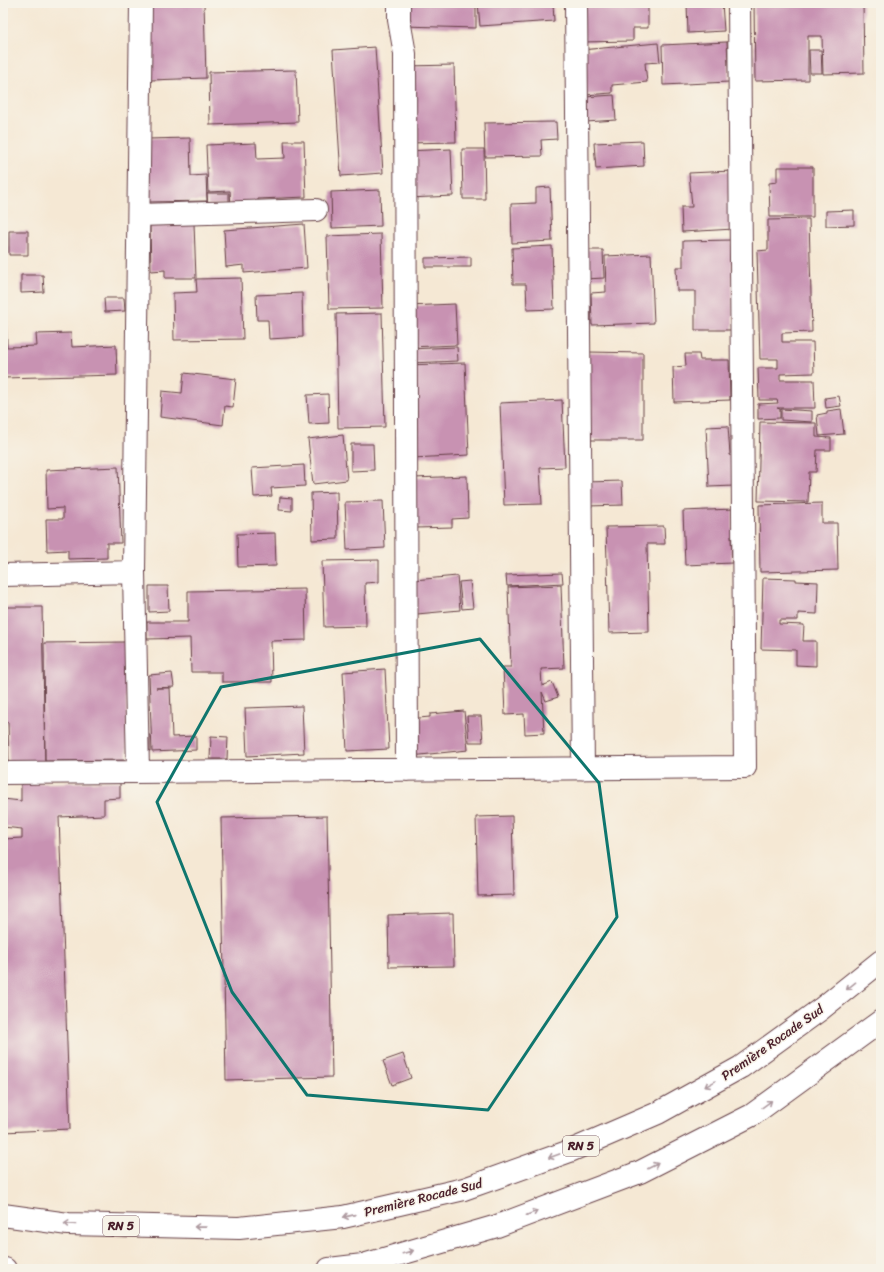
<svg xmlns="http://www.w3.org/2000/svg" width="884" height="1272" viewBox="0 0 884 1272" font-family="Sriracha,sans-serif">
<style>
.building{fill:#c892b2}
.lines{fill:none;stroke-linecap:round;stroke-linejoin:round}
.minor-casing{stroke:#643d44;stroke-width:24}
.highway-casing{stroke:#643d44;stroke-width:24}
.minor{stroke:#fff;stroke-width:22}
.highway{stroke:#fff;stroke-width:22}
.oneway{stroke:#ae9aa0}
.marked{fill:none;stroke:#0f766e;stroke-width:3;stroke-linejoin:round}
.labels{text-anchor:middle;stroke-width:3;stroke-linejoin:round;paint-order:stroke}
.shield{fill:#f7f3e8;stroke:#7e5f64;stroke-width:1}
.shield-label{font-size:12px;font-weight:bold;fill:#4a1f2b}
.street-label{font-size:13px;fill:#4a1f2b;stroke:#f7f3e8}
</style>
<rect width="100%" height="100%" fill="#f7f3e8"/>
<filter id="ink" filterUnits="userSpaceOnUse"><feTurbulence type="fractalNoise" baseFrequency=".025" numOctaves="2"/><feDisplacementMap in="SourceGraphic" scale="8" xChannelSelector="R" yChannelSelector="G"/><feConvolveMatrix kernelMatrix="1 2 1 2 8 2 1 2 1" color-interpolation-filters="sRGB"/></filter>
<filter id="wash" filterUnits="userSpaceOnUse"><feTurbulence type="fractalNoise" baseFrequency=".012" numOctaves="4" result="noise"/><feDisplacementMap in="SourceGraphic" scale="16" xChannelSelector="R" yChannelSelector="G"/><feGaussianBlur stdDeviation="0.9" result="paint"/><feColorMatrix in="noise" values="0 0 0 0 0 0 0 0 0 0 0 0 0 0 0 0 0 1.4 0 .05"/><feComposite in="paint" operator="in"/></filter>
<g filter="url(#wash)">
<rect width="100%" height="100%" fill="#f5e8d4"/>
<g id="blocks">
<path class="building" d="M148,3h56l2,75 -55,2z
M403,3h73v25l-73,-2z
M478,3h75l1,18 -74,5z
M582,3h66v25h-15v13l-51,1z
M661,3h18v2l-18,1z
M687,3h35l2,28 -36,2z
M754,3h109l1,70 -41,1 -1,-38h-14v44l-53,1z
M727,42l2,40 -66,3 -1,-40z
M658,43l2,19 -15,1 2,19 -35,3v8l-27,2 -4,-45z
M375,47l8,126 -42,3 -8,-126z
M809,50h12l1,23h-12z
M454,65l2,77 -48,1 -2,-77z
M296,70l2,52 -88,3 -1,-53z
M614,95l2,25 -30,2 -1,-25z
M556,122l1,17 -16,1 1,16 -57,1 -1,-34z
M190,138l1,38 15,-1 1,26 -59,1 -1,-63z
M284,141h20l2,56 -48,2v7l-27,1 -1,-16 -22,1 -2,-47 50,-2 1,16 28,-1z
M643,141l1,25 -48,3 -2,-26z
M451,149l2,47 -45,2 -2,-47z
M462,149h22l1,50h-22z
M777,167h36v50h-43l-1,-34 8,-1z
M732,171l2,58 -52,3 -1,-25h11l-3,-34z
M550,187l2,54 -40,2 -1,-39 25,-1v-15z
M380,190l1,36 -49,2 -1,-36z
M207,193h22v11l-21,1z
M854,210v15l-28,1v-15z
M809,219l3,113 -30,1v9h31l1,31 -34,1v6h34l1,28h-38l3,1v9l-22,1v-15l20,-1 -1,-3h-18l-1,-32h20v-9h-18l-3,-108 11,-1v-30z
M194,224l2,54h-31v-8l-14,1 -1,-46z
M304,224l3,44 -63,5v-8l-18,2 -2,-37z
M9,231h19v24h-19z
M381,234l2,74 -54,1 -2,-73z
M732,240l1,90h-38v-39h-18l-1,-24h7v-26z
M552,246l2,63 -27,1 -1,-26h-13l-1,-36z
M585,250h18l1,28 -18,1z
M651,254l3,69 -62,2 -1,-32 15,-1 -1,-36z
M471,257v10h-46v-9z
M21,275h22l1,17 -23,1z
M241,278l2,61 -69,1 -1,-47 24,-1 -1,-13z
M302,293l1,44 -34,2 -1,-19h-11l-1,-25z
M104,298h20l1,13 -20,1z
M455,304l2,41 -47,2 -2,-41z
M3,305h3l1,42 30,-1 -1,-12 35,-1 1,14 44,-2 1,30 -114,3z
M382,313l3,114 -47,1 -2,-114z
M457,347l1,14 -48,2 -1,-14z
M588,352l55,1v87h-55z
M685,354h14l1,6h29l1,40 -56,2 -1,-35 13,-1z
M465,363l4,92 -57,3 -5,-93z
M184,373l52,6 -3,28 -8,-1 -2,19 -63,-8 2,-26 20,2z
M328,394l1,29 -20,1 -2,-29z
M839,396l2,10 -15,2 -1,-10z
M562,400l3,67 -25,1 2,36 -38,1 -4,-102z
M781,409l31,2v11l-31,-2z
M841,409l3,25 -25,2 -2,-21 10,-2v-2z
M760,422l56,1v14l15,1v12h-14l-1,22h-7l-1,30 -50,-1z
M728,426l2,29h2l2,31 -25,1 -3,-60z
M343,435l4,45 -34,4 -5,-45z
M351,444h22l1,26 -23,1z
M304,465l1,21 -34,2 1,8 -18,1 -2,-29z
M118,467l3,76h-14v15l-39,1v-9l-21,1 -1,-32h17v-11l-16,1 -1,-39z
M467,476l1,42 -16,1v8l-36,1 -2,-50z
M622,481l1,24 -35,1 -1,-24z
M337,492l1,47 -26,1 -1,-47z
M280,497l12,1v13l-13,-1z
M383,501l2,47 -38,2 -2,-48z
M822,503v20h15l1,47 -78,2 -1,-67z
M733,509v27h-2l1,27 -47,2 -2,-54z
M664,526l1,18h-18l2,88 -40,1 -3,-106z
M275,533l1,33 -38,1 -1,-33z
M379,560v22l-14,1 1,43 -42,1 -2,-66z
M562,573l1,10 -56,3 -1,-11z
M457,576l3,34 -43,4 -3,-34z
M763,578l33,1v2l22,1 -1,32 -19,-1v7h-19v4l25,1 -1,16h13v25l-20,-1v-15l-35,-1z
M470,581l3,27 -11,1 -3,-27z
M561,585l3,83 -23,1 1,17 10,-4 6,15 -12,4 -4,-9 2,41 -19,1 -1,-20 -19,1 -2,-48h8l-3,-80z
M149,586h19l1,25 -20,1z
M305,589l1,51 -35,1 1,41h-50v-10h-31l-1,-34 -43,1v-17h41v-31z
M3,607h39l3,159 -36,1 -1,-45h-5z
M126,642l1,118 -82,1 -1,-118z
M385,669l4,80 -42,2 -4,-79z
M172,673l2,14 -18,1h14l2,49 24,-1v14l-44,2 -3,-77z
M302,706l2,47 -57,3 -2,-48z
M464,711l4,39 -57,6 -3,-37 22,-2v-3z
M467,716h14l2,26h-14z
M142,735h8v16h-8z
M211,736l17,1 -1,22h-17z
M120,781v17l-16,1v16l-45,2 11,312 -67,3v-293l19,-1v-9l-19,-2v-28l18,2v-17z
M327,816l5,261 -106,3 -5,-262z
M512,816l2,79 -36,1 -2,-79z
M453,913l1,53 -65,1 -1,-52z
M403,1054l8,24 -19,7 -9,-24z"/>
</g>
</g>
<g filter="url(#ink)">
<use href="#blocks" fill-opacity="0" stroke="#643d44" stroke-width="1"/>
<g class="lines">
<defs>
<path id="minor" d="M399,3v17l6,34 2,716
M576,3l7,766
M139,215l177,-5
M3,575l131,-3
M138,771l-4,-199 7,-569
M3,773l742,-6 -6,-764"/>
<path id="highway" d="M3,1215l65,9 171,4 104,-11 121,-28 106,-38 88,-38 83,-46 80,-58 60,-48
M3,1269h2
M329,1269l34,-4 134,-39 143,-54 112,-57 129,-94"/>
</defs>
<use href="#minor" class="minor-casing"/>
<use href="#highway" class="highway-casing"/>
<use href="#minor" class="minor"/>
<use href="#highway" class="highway"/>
</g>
<defs><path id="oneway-shaft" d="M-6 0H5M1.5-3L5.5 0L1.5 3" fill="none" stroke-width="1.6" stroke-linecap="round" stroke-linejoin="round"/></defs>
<g class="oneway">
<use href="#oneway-shaft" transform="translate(851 986) rotate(141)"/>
<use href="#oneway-shaft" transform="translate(710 1084) rotate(151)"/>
<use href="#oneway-shaft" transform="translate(767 1104) rotate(-36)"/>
<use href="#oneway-shaft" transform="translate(554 1156) rotate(160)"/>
<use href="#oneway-shaft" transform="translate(653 1166) rotate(-27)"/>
<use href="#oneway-shaft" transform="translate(532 1213) rotate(-21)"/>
<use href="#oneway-shaft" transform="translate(349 1216) rotate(167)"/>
<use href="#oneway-shaft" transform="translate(70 1224) rotate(-176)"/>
<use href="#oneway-shaft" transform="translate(200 1227) rotate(-179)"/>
<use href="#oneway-shaft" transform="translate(408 1252) rotate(-16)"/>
</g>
</g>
<path class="marked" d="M480,639l119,144 18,134 -129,193 -181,-15 -75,-103 -75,-190 64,-115z"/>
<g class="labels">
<g class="shield">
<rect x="563" y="1136" width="36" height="20" rx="3"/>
<rect x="103" y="1216" width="36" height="20" rx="3"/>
</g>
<g class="shield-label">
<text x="581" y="1150">RN 5</text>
<text x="121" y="1230">RN 5</text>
</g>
<g class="street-label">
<text transform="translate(772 1042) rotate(-35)" y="5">Première Rocade Sud</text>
<text transform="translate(423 1197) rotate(-14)" y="5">Première Rocade Sud</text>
</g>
</g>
<rect width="884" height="1272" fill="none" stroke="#f7f3e8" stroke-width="16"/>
</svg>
